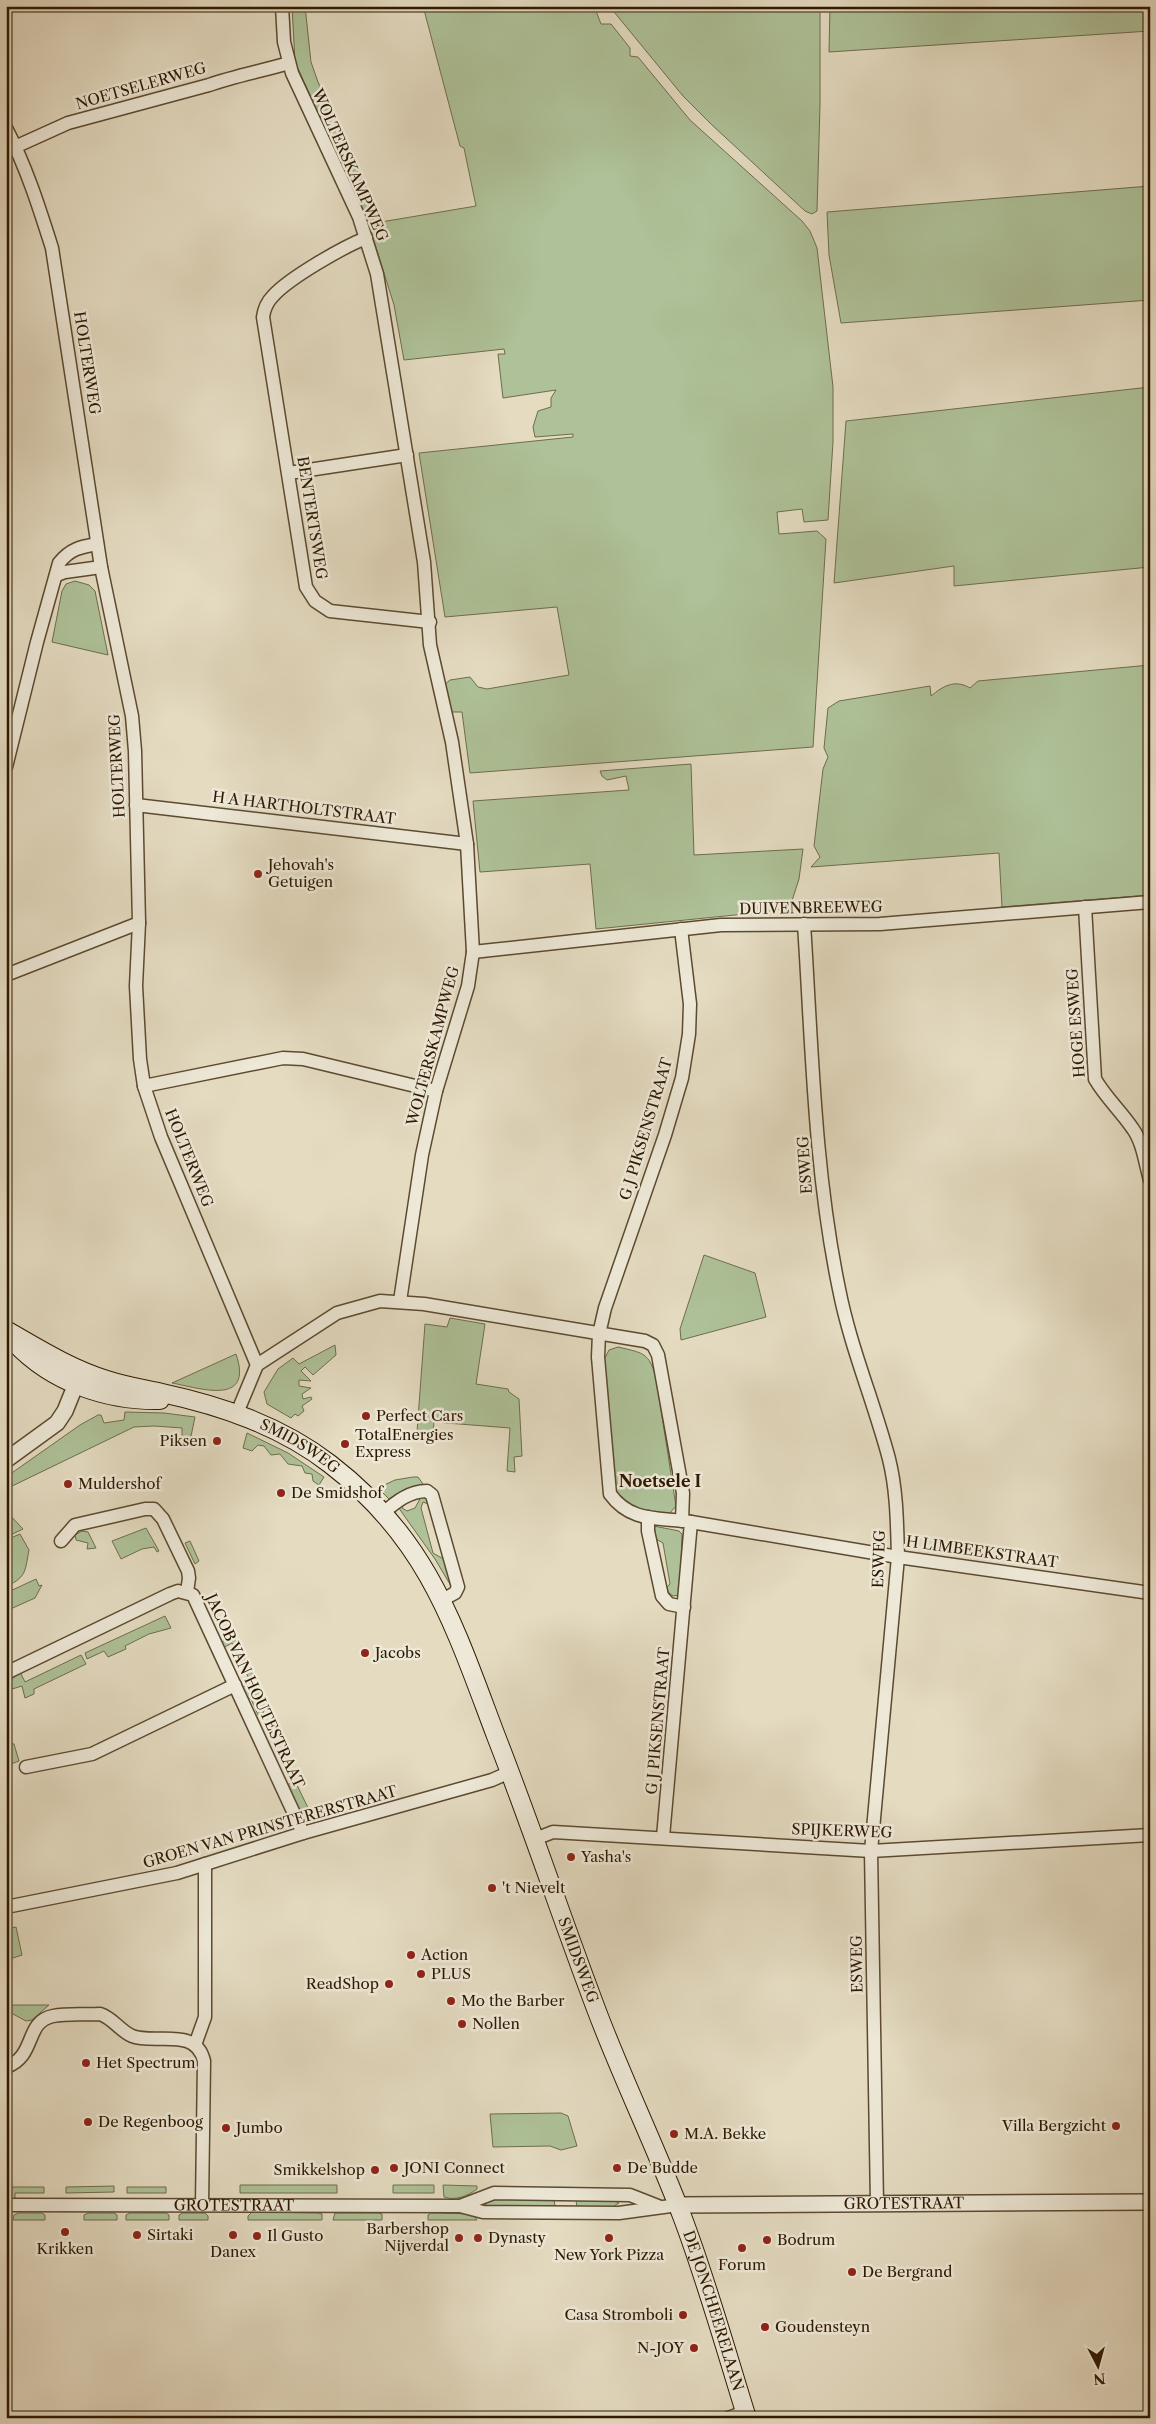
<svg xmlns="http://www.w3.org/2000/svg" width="1156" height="2424" viewBox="0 0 1156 2424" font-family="'Libre Caslon Text',serif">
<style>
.green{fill:#aec198;stroke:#6e6d4c}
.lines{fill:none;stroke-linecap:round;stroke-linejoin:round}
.minor-casing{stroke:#5c4a30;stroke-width:15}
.tertiary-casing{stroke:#5c4a30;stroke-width:18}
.secondary-casing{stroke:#2e1900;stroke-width:20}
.minor{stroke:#ede8d7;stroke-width:12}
.tertiary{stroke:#ede8d7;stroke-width:15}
.secondary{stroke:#ede8d7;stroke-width:18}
.poi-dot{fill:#8f2418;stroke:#ede8d7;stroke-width:2}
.labels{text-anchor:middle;stroke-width:5;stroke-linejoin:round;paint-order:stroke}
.street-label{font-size:15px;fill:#2e1900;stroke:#ede8d7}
.poi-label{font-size:15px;fill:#2e1900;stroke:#ede8d7;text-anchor:start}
.neighbourhood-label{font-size:16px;font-weight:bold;fill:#2e1900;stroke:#ede8d7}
</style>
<rect width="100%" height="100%" fill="#e4dbc1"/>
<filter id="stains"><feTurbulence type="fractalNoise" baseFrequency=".004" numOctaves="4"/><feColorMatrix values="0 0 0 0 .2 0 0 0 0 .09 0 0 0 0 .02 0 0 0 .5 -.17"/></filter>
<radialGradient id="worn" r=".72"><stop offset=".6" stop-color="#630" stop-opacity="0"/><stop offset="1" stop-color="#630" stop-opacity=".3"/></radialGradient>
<path class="green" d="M292,6h13l6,56 7,20 63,140 95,-16 -12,-58 -4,-2 -37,-140h171l7,18h10l19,24v8l8,1 52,63 112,101 8,10 7,17 16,139v55l-5,78 -24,2 -2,-13 -25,3 2,22 38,-3 9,8 -13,208 -343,26 -8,-61h-12l-6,-27 6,-5 20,-3 8,10 9,2 82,-14 -12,-68 -112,10 -26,-164 154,-16v-3l-38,3 -2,-10 5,-16 13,-4v-9l5,-8 -53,8 -5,-44h7l-1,-5 -100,11 -10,-55 -25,-80 -74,-163z
M820,6v98l-3,107 -5,3 -7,-3 -93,-86 -29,-29 -73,-89z
M830,6h320v25l-321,21z
M1150,186v114l-309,23 -12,-68 -2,-43z
M1150,387v180l-196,19v-20l-120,17 12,-162z
M75,581l14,4 6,6 13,64 -56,-13 10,-51 4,-7z
M1150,665v230l-148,12 -3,-54 -188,14 9,-10 -6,-11 9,-77 5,-12 -4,-9 4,-40 11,-7 91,-15 1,10c12,-10 24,-17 39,-8l8,-7z
M691,764l3,91 109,-6 -4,30 -9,28 -25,5 -169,17 -6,-65 -110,8 -7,-71 156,-11 -3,-14 -19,4 -5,-4 -2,-5z
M704,1255l51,18 11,44 -85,23 -1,-11z
M450,1318l35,6 -9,60 32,5 1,3 10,7 3,57 -8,1 1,15 -8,-1 3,-43 -76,-6 -1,11 -16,-1 8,-108 22,3z
M335,1345l1,10 -23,20 -8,-8 -4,4 10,10 -12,-1v6l12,2 -9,6 1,5 8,-2 1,2 -10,7 2,5 -6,5 -3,-2 -4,4 -24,-14 -3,-12 14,-23 15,-11 6,6z
M618,1347c25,6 31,5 38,31l20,128 -7,8c-25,-4 -40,-2 -56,-25l-9,-129 5,-10z
M236,1354c18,53 -37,34 -64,29z
M125,1412l39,1 31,4 -5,24 -8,-5v-8l-28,-2 -20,1 -128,62v-12l74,-52 18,-10h3l3,8 20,-3z
M247,1433l41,20 36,24 -5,8 -6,-4 -1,-7 -7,-1 -3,-7 -14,-2 -8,-10 -9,1 -7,-9 -6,-1 -6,6 -9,-3z
M413,1477h5l5,7 -27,10 -7,5 -7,-7v-6l13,-6z
M421,1497l7,2v5l-5,-2 -2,6 12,45 14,8 4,25 -16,-27 -37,-52 7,-4 -3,5 5,3 8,-3z
M6,1511l17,18 -17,8z
M654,1526l25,5 3,3 -2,61 -7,1 -5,-4 -1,-5 3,-3 -7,-41 -7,-4z
M146,1528l13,23 -2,1 -3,-5 -12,2 -21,10 -9,-18z
M82,1531l6,1 8,16 -9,1 1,-6 -12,-3 -1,-5z
M20,1534l9,16c-4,20 -2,27 -22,36l-1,-46z
M190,1541l9,20 -4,3 -10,-21z
M36,1579l3,7 3,-1 -7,13 -29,13v-18z
M165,1616l6,12 -22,6 -24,12 1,3 -18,8 -4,-6 -17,8 -2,-6z
M234,1636l33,68 -4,9 -5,2 -7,-16 -7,-3 -4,-8 11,-5 -19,-40 -11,6 2,-8z
M81,1655l5,9 -52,25v5l-9,4 -3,-12 -10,3 -1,-9 9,-8 5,10z
M7,1742l7,2 5,17 -13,5v-12h4z
M295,1781l16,33 -9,3 -15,-32z
M16,1927l6,28 -12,4v40l-4,7v-77z
M13,2005h36l-17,15 -6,1 -13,-7 -7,1z
M561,2113l7,3 9,30 -16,4 -11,-4 -57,1 -3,-33z
M240,2185h97v8h-97z
M393,2185h41v8h-41z
M443,2185l34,1v3c-9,7 -22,12 -33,8z
M114,2186v6l-48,1v-6z
M6,2187h38v6h-29v6l-9,-1z
M127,2187h39v6h-39z
M492,2199l62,1 1,6 -60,3 -11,-5z
M576,2200h37l6,3 -7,4 -35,1z
M252,2212l66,1 4,1v6h-74v-4z
M18,2213h24l3,2v5h-32l1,-5z
M88,2213h26l3,2v5h-33v-5z
M130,2213h36l3,2v5h-43v-5z
M183,2213h22l3,3v4h-29v-5z
M335,2213h43l4,1v6h-49z
M431,2213l42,1 4,6h-49v-5z"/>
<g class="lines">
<defs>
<g id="minor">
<path d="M282,6l2,36 8,31 67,144 18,57 47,288 6,83 22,97 15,102 6,108 -5,34 -32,105 -14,64 -22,146"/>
<path d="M6,128c20,38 33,79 46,120l49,319 31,149 3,35 4,172 -3,63 4,73 4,27 17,51 96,228"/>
<path d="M6,151l62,-28 141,-38c25,-9 53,-14 80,-22"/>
<path d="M366,238c-23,9 -77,40 -93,58 -6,6 -9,14 -10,21l43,270 9,14 15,10 100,11"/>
<path d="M289,473l118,-18"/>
<path d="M57,575l8,-3 36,-5"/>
<path d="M6,767l31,-125 22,-79c11,-14 21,-16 38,-19"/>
<path d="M136,805l331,39"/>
<path d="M1085,907l10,172c11,19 26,32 38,50 10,14 12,34 17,51"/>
<path d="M804,924c8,121 10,245 35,365 11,57 35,113 50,170 8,32 8,65 9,98l-27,294 6,353"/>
<path d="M473,952l248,-27 159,-1 270,-22"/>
<path d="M6,975l133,-52"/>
<path d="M144,1086l139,-28 20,1 133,32"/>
<path d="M237,1413l20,-48 80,-52 43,-12 44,3 221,37 8,4 5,10 25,138 -1,28"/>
<path d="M383,1513c13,-11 26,-22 44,-22l5,4 26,92 -3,6 -13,7"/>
<path d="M648,1517v14l14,65 7,8 15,3"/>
<path d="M691,1522l207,35 252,36"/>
<path d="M61,1541l14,-16 70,-16h9l9,10 25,52 1,7 -2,14"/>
<path d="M6,1673l164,-79 8,-3 15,4 110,238"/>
<path d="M26,1767l66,-13 143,-69"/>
<path d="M663,1837l28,-315c-32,-5 -60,1 -81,-28l-12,-137 1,-23 6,-26 60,-173 17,-57 7,-44 1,-30 -9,-75"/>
<path d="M535,1839l18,-7 318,19 279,-16"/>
<path d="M6,1907l171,-34 126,-40 189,-53 18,-8"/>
<path d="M195,2045l10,-28v-153"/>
<path d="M6,2067c31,-11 18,-45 47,-51 15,-3 32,-1 47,-2 13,4 20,17 32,22 23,9 64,-10 72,25l-2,144"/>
<path id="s1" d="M6,2205l454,1 23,6 136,1 59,-8"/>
<path d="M460,2206l34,-13 136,2 28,11"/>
<path d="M728,2418l17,-6"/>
</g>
<g id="tertiary">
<path d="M6,1460l51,-37 8,-12 15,-37"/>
<path id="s2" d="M678,2205l472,-3"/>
</g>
<g id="secondary">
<path id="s3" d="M6,1330c33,19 65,39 101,50 18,6 37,9 55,13 60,13 119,33 168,71 98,75 124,161 166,272 36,92 67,186 102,278 26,68 58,134 84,202 25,66 44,135 65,202"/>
<path d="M15,1343c37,39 91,58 145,57"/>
</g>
</defs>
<use href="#minor" class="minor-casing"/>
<use href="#tertiary" class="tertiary-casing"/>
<use href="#secondary" class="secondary-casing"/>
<use href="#minor" class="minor"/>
<use href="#tertiary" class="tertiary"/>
<use href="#secondary" class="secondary"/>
</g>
<g class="poi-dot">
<circle cx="258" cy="874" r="5"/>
<circle cx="366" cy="1416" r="5"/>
<circle cx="217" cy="1441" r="5"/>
<circle cx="345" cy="1444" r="5"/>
<circle cx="68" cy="1484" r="5"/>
<circle cx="281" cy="1493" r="5"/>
<circle cx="365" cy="1653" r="5"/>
<circle cx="571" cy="1857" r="5"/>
<circle cx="492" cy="1888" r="5"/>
<circle cx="411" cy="1955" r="5"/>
<circle cx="421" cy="1974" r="5"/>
<circle cx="389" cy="1984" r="5"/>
<circle cx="451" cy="2001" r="5"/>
<circle cx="462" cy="2024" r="5"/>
<circle cx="86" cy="2063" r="5"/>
<circle cx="88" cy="2122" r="5"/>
<circle cx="1116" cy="2126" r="5"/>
<circle cx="226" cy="2128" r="5"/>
<circle cx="674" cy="2134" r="5"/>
<circle cx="394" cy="2168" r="5"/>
<circle cx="617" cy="2168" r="5"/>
<circle cx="375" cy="2170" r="5"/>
<circle cx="65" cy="2232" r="5"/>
<circle cx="137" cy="2235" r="5"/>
<circle cx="233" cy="2235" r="5"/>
<circle cx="257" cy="2236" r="5"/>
<circle cx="459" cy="2238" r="5"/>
<circle cx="478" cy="2238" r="5"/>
<circle cx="609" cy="2238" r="5"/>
<circle cx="767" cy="2240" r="5"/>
<circle cx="742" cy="2248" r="5"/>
<circle cx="852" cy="2272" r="5"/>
<circle cx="683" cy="2315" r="5"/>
<circle cx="765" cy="2327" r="5"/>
<circle cx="694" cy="2348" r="5"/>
</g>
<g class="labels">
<g class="street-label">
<text transform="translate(141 86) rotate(-16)" y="5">NOETSELERWEG</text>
<text transform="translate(350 165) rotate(66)" y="5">WOLTERSKAMPWEG</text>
<text transform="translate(87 363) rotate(81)" y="5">HOLTERWEG</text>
<text transform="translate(312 518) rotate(81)" y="5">BENTERTSWEG</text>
<text transform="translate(117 766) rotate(-93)" y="5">HOLTERWEG</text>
<text transform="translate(304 808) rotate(7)" y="5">H A HARTHOLTSTRAAT</text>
<text transform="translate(811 908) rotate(-1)" y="5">DUIVENBREEWEG</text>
<text transform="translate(1076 1023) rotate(-94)" y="5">HOGE ESWEG</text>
<text transform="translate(433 1046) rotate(-75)" y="5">WOLTERSKAMPWEG</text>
<text transform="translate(646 1129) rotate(-73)" y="5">G J PIKSENSTRAAT</text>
<text transform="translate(189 1158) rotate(68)" y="5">HOLTERWEG</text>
<text transform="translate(805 1165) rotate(-94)" y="5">ESWEG</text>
<text dy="5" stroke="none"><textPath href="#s3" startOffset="318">SMIDSWEG</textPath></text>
<text transform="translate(982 1552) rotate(8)" y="5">H LIMBEEKSTRAAT</text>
<text transform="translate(879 1559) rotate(-88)" y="5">ESWEG</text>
<text transform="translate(255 1691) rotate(65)" y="5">JACOB VAN HOUTESTRAAT</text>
<text transform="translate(658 1721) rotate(-85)" y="5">G J PIKSENSTRAAT</text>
<text transform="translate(270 1827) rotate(-16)" y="5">GROEN VAN PRINSTERERSTRAAT</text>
<text transform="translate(842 1831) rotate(2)" y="5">SPIJKERWEG</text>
<text dy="5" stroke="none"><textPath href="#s3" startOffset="916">SMIDSWEG</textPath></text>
<text transform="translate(857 1964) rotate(-91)" y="5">ESWEG</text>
<text dy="5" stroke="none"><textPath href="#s2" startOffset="226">GROTESTRAAT</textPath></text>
<text dy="5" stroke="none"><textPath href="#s1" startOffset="228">GROTESTRAAT</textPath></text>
<text dy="5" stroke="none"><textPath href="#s3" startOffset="1292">DE JONCHEERELAAN</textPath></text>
</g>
<g class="poi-label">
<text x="268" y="870">Jehovah's<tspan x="268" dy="17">Getuigen</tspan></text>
<text x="376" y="1421">Perfect Cars</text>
<text x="355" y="1440">TotalEnergies<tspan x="355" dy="17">Express</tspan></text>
<text x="207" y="1446" text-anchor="end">Piksen</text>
<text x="78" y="1489">Muldershof</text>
<text x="291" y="1498">De Smidshof</text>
<text x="375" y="1658">Jacobs</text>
<text x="581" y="1862">Yasha's</text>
<text x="502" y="1893">'t Nievelt</text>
<text x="421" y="1960">Action</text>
<text x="431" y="1979">PLUS</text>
<text x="379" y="1989" text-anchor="end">ReadShop</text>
<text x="461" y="2006">Mo the Barber</text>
<text x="472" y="2029">Nollen</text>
<text x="96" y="2068">Het Spectrum</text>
<text x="98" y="2127">De Regenboog</text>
<text x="1106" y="2131" text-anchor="end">Villa Bergzicht</text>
<text x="236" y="2133">Jumbo</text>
<text x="684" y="2139">M.A. Bekke</text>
<text x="404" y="2173">JONI Connect</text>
<text x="627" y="2173">De Budde</text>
<text x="365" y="2175" text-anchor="end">Smikkelshop</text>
<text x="449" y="2234" text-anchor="end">Barbershop<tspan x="449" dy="17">Nijverdal</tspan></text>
<text x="147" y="2240">Sirtaki</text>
<text x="267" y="2241">Il Gusto</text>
<text x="488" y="2243">Dynasty</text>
<text x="777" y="2245">Bodrum</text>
<text x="65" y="2254" text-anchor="middle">Krikken</text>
<text x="233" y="2257" text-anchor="middle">Danex</text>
<text x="609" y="2260" text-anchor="middle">New York Pizza</text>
<text x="742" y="2270" text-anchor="middle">Forum</text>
<text x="862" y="2277">De Bergrand</text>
<text x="673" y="2320" text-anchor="end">Casa Stromboli</text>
<text x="775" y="2332">Goudensteyn</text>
<text x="684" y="2353" text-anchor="end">N-JOY</text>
</g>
<g class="neighbourhood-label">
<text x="660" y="1487">Noetsele I</text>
</g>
</g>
<rect width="1156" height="2424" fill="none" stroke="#e4dbc1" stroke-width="25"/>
<rect x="8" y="8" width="1141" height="2409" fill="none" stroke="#2e1900" stroke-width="2.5"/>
<rect x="12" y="12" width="1131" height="2399" fill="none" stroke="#2e1900"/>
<g transform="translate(1098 2366) rotate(174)" stroke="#ede8d7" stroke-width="4" paint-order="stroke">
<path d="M0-4L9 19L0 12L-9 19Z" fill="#2e1900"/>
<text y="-8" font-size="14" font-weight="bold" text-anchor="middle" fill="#2e1900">N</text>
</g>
<rect width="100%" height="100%" filter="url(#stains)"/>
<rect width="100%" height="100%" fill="url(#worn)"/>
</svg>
